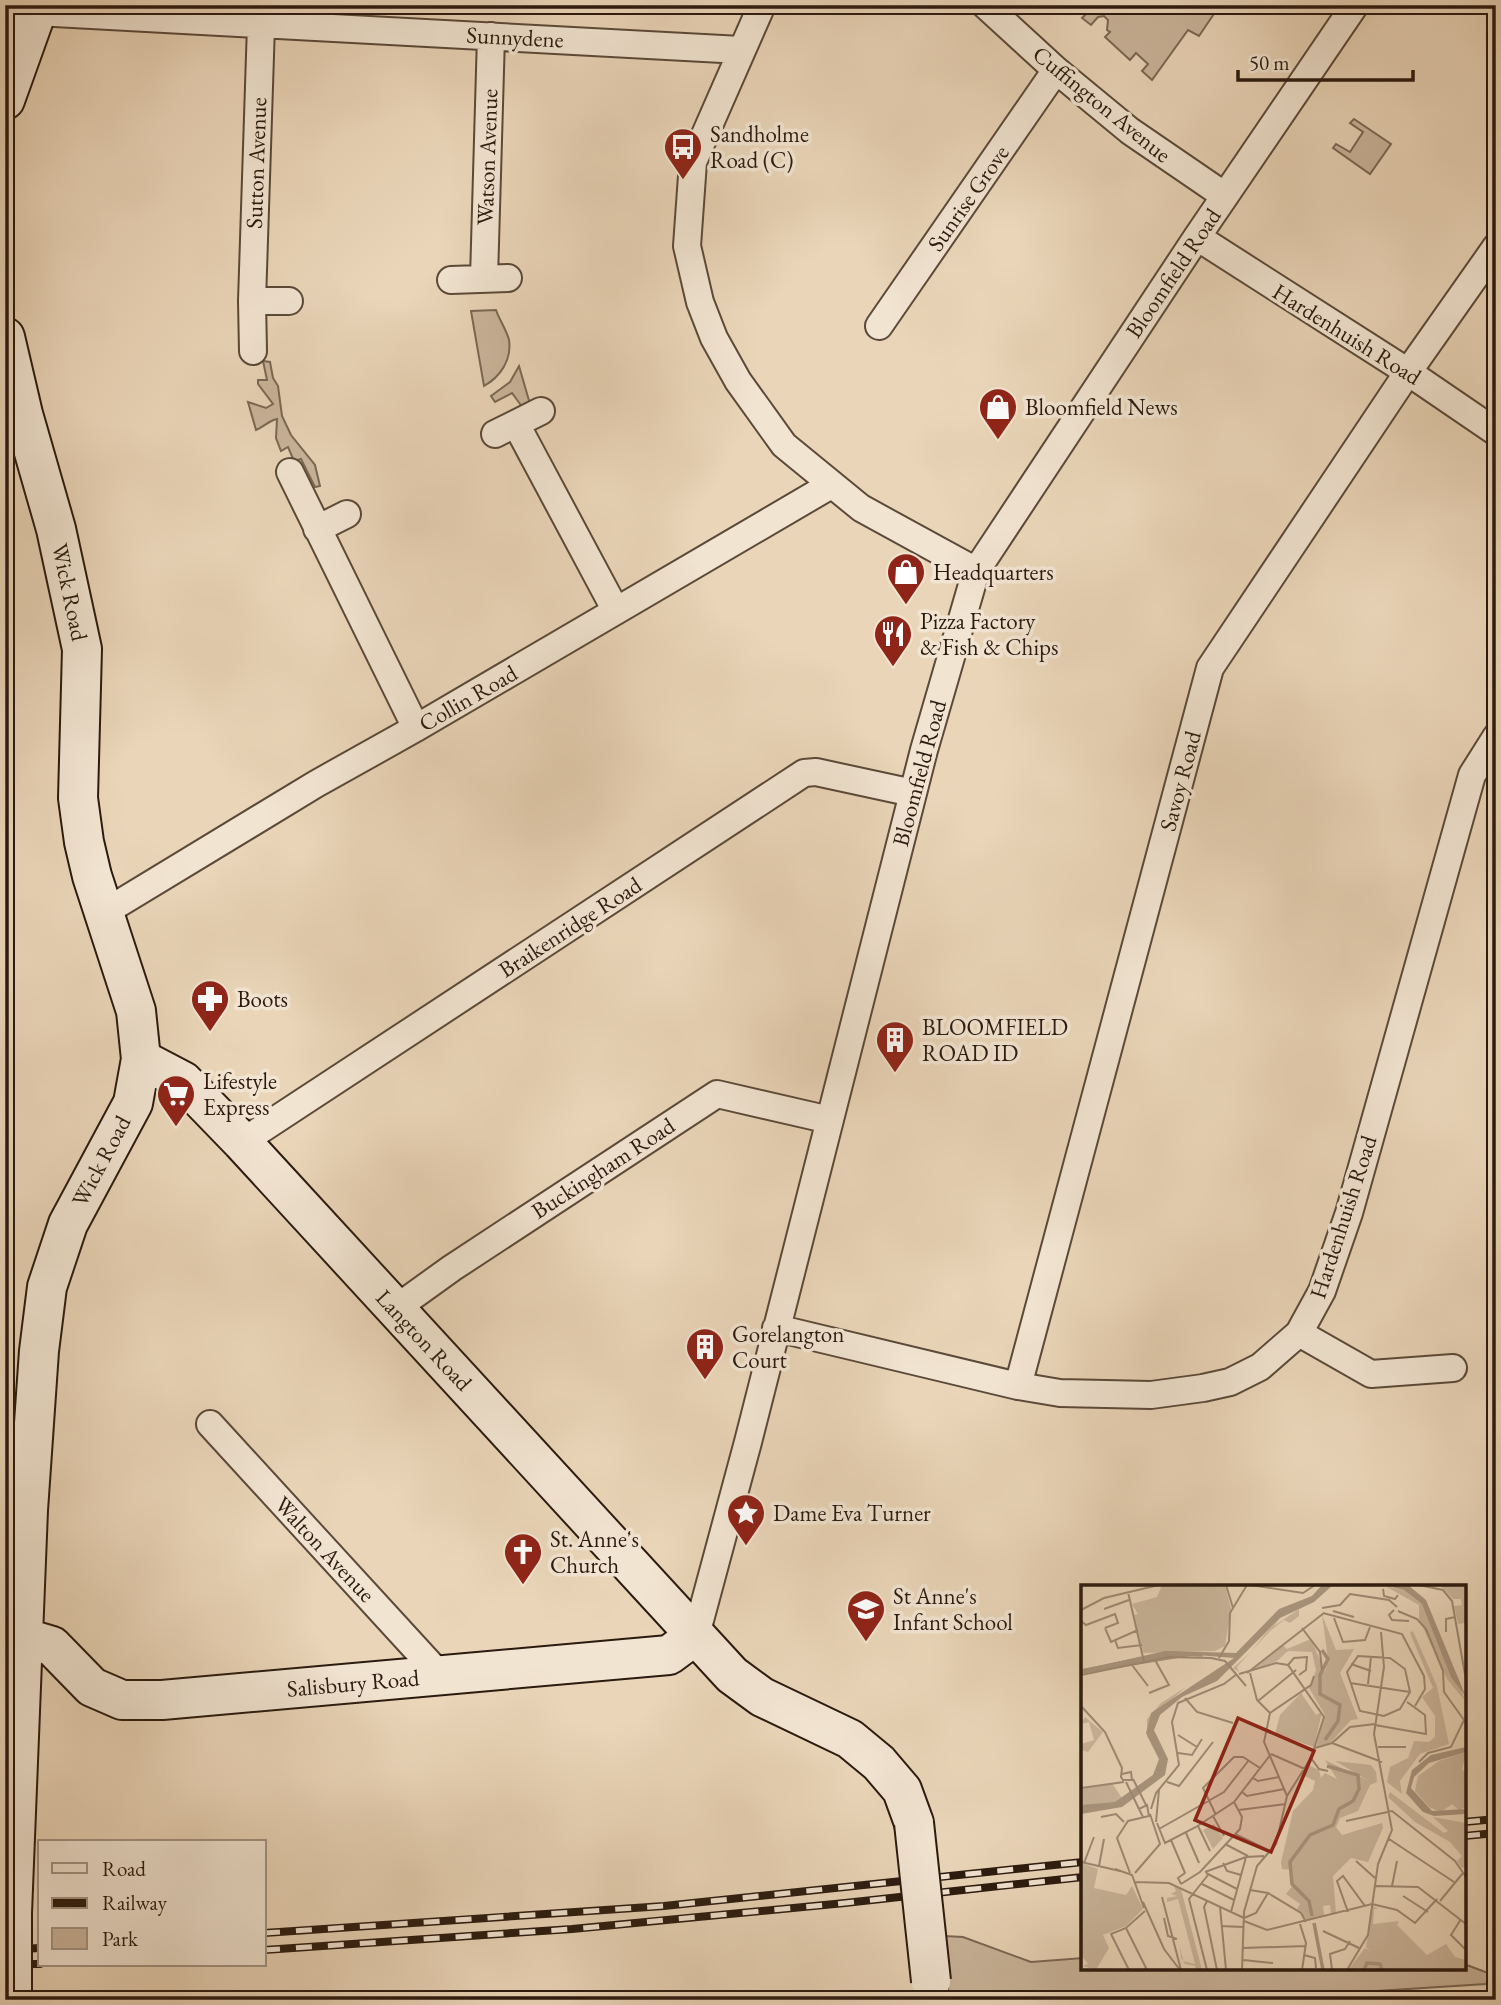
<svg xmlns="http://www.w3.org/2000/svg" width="1501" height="2005" viewBox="0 0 1501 2005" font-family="'EB Garamond',serif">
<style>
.green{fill:#cab59b;stroke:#7a6855;stroke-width:2}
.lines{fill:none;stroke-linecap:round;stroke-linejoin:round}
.street-casing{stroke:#5b4939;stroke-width:30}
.secondary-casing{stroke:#2b1a0f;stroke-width:42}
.street{stroke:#f1e4d1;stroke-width:26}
.secondary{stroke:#f1e4d1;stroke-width:38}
.rail-casing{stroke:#2b1a0f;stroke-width:8}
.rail{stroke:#f1e4d1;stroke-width:5;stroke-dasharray:16;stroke-linecap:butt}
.secondary-bridge-casing{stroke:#2b1a0f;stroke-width:42;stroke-linecap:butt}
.secondary-bridge{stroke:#f1e4d1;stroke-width:38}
.labels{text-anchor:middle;stroke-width:7;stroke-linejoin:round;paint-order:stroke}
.street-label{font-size:23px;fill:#2b1a0f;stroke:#f1e4d1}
.poi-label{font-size:23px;fill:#2b1a0f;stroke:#f1e4d1;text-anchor:start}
.inset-river{fill:none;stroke:#a9957f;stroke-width:3.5}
.inset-road{fill:none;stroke:#9e8a74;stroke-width:2}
.view{fill:#8f2418;fill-opacity:0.15;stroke:#8f2418;stroke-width:3.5}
.inset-edge{fill:none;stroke:#2b1a0f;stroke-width:3.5}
</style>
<rect width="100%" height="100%" fill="#ead5b8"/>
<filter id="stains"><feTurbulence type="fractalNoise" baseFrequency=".00286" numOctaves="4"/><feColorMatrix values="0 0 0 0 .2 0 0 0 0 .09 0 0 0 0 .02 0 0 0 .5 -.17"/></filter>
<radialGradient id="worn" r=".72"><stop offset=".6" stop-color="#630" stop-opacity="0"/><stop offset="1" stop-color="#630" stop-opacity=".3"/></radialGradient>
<path class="green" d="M1083,5h137l-21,31 -11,-6 -36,50 -10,-9 6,-7 -12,-11 -6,7 -25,-23 5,-5 -3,-2 1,-10 -4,-4 -6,1 -7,8 -9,-7 7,-7z
M1354,119l37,25 -21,30 -37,-26 3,-4 14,8 13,-20 -13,-9z
M496,310c3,9 11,21 13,30 3,20 -9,37 -25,46l-13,-75z
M263,361l7,1 3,16 5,8 4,30 9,19 24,30 5,21 -5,1 -14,-28 -7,2 -6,-14 -7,4 -5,-13 1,-19c-9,2 -13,8 -21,11l-8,-28 18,6 7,-4 -15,-20v-4h9z
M519,366l11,38 -7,4 -11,-15 -17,9 -4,-6 19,-14z
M944,1936l19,1 68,25 52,-4v10h381v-4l27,10 -5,10 -188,12v4h-349z"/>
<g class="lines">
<defs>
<path id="street" d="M762,5l-69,157 -6,84 13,56 14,36 24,43 46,64 77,63 115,63
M985,5l71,65 74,61 95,65
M36,12l705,38
M1197,237l211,135 88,60
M484,278l7,-242
M451,280l57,-2
M252,301h37
M879,326l177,-256
M253,351l-1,-50 9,-276
M516,424l100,187
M495,434l46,-23
M290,472l126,256
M317,529l30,-15
M105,912l211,-128 100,-56 415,-243
M242,1142l562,-369 12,-1 97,21
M395,1309l57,-41 265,-174 113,26
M776,1328l242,58 42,7 91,2 52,-7 27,-6 30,-15 39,-34 23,-42 27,-78 123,-438 24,-38
M1299,1333l72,41 82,-6
M1018,1386l192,-718 198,-296 88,-125
M210,1424l230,251
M696,1635l52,-193 176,-692 52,-179 221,-334 158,-232"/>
<path id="secondary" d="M5,100l34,-95
M5,337l18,77 33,115 26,120 -4,149 6,44 8,34 44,135 5,48 -8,44 -65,121 -21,63 -8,64 -11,159 -16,403
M141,1059l42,22 59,61 490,533 30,22 88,42 29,24 23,27 12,33
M25,1638l27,8 40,41 30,13h40l507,-45 27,-20"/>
</defs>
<use href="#street" class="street-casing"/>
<use href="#secondary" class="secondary-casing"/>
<use href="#street" class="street"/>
<use href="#secondary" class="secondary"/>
<defs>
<path id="rail" d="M1464,1822l32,-3
M1464,1836l32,-3
M264,1933l400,-27 419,-44
M5,1950l35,-2
M264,1950l308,-21 273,-26 238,-26
M5,1964h35"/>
</defs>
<use href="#rail" class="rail-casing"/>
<use href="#rail" class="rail"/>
<defs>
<path id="secondary-bridge" d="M914,1823l17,158
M12,2000v-87"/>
</defs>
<use href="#secondary-bridge" class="secondary-bridge-casing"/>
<use href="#secondary-bridge" class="secondary-bridge"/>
</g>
<defs>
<symbol id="bus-pin" viewBox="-11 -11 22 30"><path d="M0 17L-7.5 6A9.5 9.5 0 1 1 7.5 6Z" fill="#8f2418" stroke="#f1e4d1"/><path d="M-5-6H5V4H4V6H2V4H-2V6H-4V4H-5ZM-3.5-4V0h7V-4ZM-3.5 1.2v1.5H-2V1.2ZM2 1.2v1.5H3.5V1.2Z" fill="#fff"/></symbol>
<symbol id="shop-pin" viewBox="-11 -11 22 30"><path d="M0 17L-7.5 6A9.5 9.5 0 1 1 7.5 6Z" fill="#8f2418" stroke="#f1e4d1"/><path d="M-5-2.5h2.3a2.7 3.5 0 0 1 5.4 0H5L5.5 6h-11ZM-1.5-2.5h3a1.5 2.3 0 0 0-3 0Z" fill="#fff"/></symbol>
<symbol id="restaurant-pin" viewBox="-11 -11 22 30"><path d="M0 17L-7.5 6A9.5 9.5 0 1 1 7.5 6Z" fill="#8f2418" stroke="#f1e4d1"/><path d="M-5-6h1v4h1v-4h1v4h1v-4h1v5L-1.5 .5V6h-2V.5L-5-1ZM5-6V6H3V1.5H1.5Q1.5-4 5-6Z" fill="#fff"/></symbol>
<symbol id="pharmacy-pin" viewBox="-11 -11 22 30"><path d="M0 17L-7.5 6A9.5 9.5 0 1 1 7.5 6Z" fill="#8f2418" stroke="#f1e4d1"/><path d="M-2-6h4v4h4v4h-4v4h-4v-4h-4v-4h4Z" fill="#fff"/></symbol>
<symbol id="building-pin" viewBox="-11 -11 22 30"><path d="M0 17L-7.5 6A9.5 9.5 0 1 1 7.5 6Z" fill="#8f2418" stroke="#f1e4d1"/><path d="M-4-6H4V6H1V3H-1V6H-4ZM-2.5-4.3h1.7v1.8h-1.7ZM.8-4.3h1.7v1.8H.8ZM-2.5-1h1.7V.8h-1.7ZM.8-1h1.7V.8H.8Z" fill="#fff"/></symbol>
<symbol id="supermarket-pin" viewBox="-11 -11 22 30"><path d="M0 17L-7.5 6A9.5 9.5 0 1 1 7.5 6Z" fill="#8f2418" stroke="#f1e4d1"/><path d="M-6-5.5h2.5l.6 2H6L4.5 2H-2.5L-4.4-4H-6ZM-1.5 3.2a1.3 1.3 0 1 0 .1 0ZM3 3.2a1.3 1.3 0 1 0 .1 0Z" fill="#fff"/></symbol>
<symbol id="sight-pin" viewBox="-11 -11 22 30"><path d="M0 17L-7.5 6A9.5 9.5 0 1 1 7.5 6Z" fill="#8f2418" stroke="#f1e4d1"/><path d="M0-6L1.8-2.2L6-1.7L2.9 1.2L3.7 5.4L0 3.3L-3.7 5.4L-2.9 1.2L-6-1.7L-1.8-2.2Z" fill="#fff"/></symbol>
<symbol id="church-pin" viewBox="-11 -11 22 30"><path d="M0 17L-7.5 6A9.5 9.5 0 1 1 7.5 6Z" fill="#8f2418" stroke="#f1e4d1"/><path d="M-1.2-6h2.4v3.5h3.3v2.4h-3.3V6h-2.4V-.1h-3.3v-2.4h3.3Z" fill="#fff"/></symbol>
<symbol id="school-pin" viewBox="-11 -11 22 30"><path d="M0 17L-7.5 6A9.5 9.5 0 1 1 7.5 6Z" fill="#8f2418" stroke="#f1e4d1"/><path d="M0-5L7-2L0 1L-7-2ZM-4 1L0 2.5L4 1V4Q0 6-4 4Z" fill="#fff"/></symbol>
</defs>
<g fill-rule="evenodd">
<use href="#bus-pin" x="661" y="125" width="44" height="60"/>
<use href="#shop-pin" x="976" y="385" width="44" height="60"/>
<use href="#shop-pin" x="884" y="550" width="44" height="60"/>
<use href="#restaurant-pin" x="871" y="612" width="44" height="60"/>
<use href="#pharmacy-pin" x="188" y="977" width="44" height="60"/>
<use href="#building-pin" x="873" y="1018" width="44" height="60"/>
<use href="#supermarket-pin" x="154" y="1072" width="44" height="60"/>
<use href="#building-pin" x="683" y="1325" width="44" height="60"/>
<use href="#sight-pin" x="724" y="1491" width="44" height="60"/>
<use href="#church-pin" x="501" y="1530" width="44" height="60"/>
<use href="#school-pin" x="844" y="1587" width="44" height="60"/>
</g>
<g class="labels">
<g class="street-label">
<text transform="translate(515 37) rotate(3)" y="8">Sunnydene</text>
<text transform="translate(1102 104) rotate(39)" y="8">Cuffington Avenue</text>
<text transform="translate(487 157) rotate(-88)" y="8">Watson Avenue</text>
<text transform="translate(256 163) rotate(-88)" y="8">Sutton Avenue</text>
<text transform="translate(968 198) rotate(-55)" y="8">Sunrise Grove</text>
<text transform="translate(1173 273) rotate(-56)" y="8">Bloomfield Road</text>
<text transform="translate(1347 334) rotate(32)" y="8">Hardenhuish Road</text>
<text transform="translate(70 592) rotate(78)" y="8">Wick Road</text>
<text transform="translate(468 698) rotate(-30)" y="8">Collin Road</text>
<text transform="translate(919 773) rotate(-75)" y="8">Bloomfield Road</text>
<text transform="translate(1180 781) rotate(-75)" y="8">Savoy Road</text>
<text transform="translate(570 927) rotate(-33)" y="8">Braikenridge Road</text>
<text transform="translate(101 1161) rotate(-62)" y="8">Wick Road</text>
<text transform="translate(603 1168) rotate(-33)" y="8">Buckingham Road</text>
<text transform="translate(1343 1217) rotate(-72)" y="8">Hardenhuish Road</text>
<text transform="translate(424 1340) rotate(47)" y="8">Langton Road</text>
<text transform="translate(325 1549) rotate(47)" y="8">Walton Avenue</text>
<text transform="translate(353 1683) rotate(-5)" y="8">Salisbury Road</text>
</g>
<g class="poi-label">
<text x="710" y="142">Sandholme<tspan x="710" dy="26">Road (C)</tspan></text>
<text x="1025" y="415">Bloomfield News</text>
<text x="933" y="580">Headquarters</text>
<text x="920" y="629">Pizza Factory<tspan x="920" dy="26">&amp; Fish &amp; Chips</tspan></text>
<text x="237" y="1007">Boots</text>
<text x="922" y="1035">BLOOMFIELD<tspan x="922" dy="26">ROAD ID</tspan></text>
<text x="203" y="1089">Lifestyle<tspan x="203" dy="26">Express</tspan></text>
<text x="732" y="1342">Gorelangton<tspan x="732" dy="26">Court</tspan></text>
<text x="773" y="1521">Dame Eva Turner</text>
<text x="550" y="1547">St. Anne's<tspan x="550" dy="26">Church</tspan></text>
<text x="893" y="1604">St Anne's<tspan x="893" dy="26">Infant School</tspan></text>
</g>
</g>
<g transform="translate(1081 1585)">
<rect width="385" height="385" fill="#ead5b8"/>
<path d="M81,0h63l6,24 -6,37 -10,5 -72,2 -9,-38 4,-1 -6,-10 25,-7zM359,0h26v38l-8,1 -4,-18 8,-1 -1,-6h-8zM304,1l19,4 18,14 44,98 -19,-23 -28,-60v-14zM218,24v7l-9,7 -6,-3 -14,11 -33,36 2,5 -6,-4 18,-16 14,-18 15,-16 -6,8zM241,30l14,35 18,-1 -14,24 18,46 -7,1 -20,22 -15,5 9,-32 -16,-27 7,-18 -4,-18 -24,-1 -11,10 -27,11 33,-27 4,4 24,-10 14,33 3,-13zM332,46l24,55 12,58 -29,10 -20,27 2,13 -15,-12 3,-15 18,-9 6,-17 15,1 6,-5v-21l-13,-19 11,-9 -23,-55zM105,102l-37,33 10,32 2,19 -38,30 -19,7 -23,-1v-18l31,-6 10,15 31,-23 7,-14 -13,-25v-17l14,-16zM220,108l15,22 6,-3 -8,35 -39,-13 5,-19zM4,132l18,15 -15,20 -7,-2v-6l13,-4 -5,-18 -8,2zM385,167l-4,18 4,2v35l-7,3 -7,-6 -11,8 -12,-5 -14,-16 3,-15 21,-15zM244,175l44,21 -34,-20 36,4 5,7 1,10 -7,3 -12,26 -18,7 -4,9 6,8 40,-12 1,5 -15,34 -17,-4 -18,18 3,37h-5l-1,-8 -7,1 1,9 -16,6 -11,-12 3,-5 -14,-10 7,-9 -1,-15 -10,-1 -1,-7 12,-51 20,-21 2,-9 -12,-6 5,-10 11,5 2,8 4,-5 12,6zM309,207l54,41 4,-2 -15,-14 33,6v43l-4,2 -5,-7 5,-5 -12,-14 -35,-20 -27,-25zM133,239l9,14 -10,11 -10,-19zM0,278l17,6 -4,19 32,7 6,-9 11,23 -17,17 -23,9 6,13 -13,22 -13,-4 5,-2 -7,-9zM93,301l7,3 21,81h-6l-1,-4 -10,-2 -4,-6 -1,-11 3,14 12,3 -17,-65 -11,3v-4l10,-2 -6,-2 5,-3zM292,321l5,3h-4l-1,15 26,-3 -2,4 30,30 19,-11 9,13 11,3v9l-118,1 17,-22 5,3 -4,-4z" fill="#cab59b"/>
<path d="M241,0h11l-19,17 -34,16 -63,63 -35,16 -22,18 -6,15 14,29 -3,16 -43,32 -41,7v-9l34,-3 38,-27 6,-16 -13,-26 5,-20 83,-55 -37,-3 -116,19v-4l84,-19 71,2 43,-44 33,-13zM303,0h24l18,15 40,97 -15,-20 -29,-73 -18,-14zM385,162v5l-37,11 -15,14 -3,11 21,23 34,-2v5l-32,2 -11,-4 -17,-19 6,-23 19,-15z" fill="#a9957f"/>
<path class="inset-river" d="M241,65l6,9 -8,16v19l20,11 -2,16 -13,19M65,73l24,-5 33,2M0,86l59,-12M231,331l-3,-15 -17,-17 -2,-22 20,-27 23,-10 6,-16 14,-8 6,-12 -1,-14 -31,-9M233,338l9,47M283,385l3,-7 13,1 2,6"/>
<path class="inset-road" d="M145,0l7,23M169,0l53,8 12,-8M338,0l24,5 9,11 14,79M302,4l1,7 11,3 3,-4M47,7l16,70M241,23l18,-3 10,-11 39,6 8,7M23,24l25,-9M0,25l23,-12 55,-13M313,25l-5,5 3,5 17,1M252,26l21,6M317,26l19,8 9,10 17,42 1,21 20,28 -13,27 -23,6 -9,9M242,28l79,21 22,42 1,13 -10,17M253,33l9,24 22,-2 5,-13M0,36l5,4 29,-11 3,9 -13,5M24,43l6,14 27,-12M221,43l18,24 2,18M365,47v-13l9,-2M34,55l3,8 24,-3M277,71l32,2 15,11 5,23 -10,17 -16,7 -24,-5 -13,-39zM138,73l10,-17 1,-28 17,-28M270,79l20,7M51,80l16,21M207,80l6,-7 13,-1 -1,13 -7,5M166,88l77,-60M169,88l7,27 13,13M158,89l37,-11 12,2 36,52 -13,41 -24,38 -11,48 -19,22 -13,46 -2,58M0,90l88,-18 42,1 14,3 21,25M269,98l60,9M287,99l3,-27M68,108l20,-8 -14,-25M104,113l12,14 36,11M177,116l38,-31M0,121l24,26 17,36 -1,9 2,3h9l-1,-8 -9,2M294,140l51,9 -1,-19 -18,-13M97,150l19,12M251,158l50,19M297,162h28M234,163l17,-5 18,-16 25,-3M97,168l14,2 10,-16M190,169l34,15M230,173l8,11 9,2M172,193l5,3 21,-4M52,194l13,26M45,197l13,27M86,197l12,4 34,-44M0,203l43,-6M161,207l5,4 37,-7M206,211l-23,-54 6,-29 41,-28 3,-9M70,224l5,-16 23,-28 -7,-43 6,-19 46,-19 13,-10M158,225l47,-6M135,230l-13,-27 31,-31h9l17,11M132,231l11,20M20,232l15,-3 8,8M265,236l46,-10 63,50 11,16M75,237l3,-32M76,238l8,20 31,-16 38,-25 37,-48M117,241l12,25M78,244l65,-37 25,-32M105,248l13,30M154,249l35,17M308,254l65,43M90,255l14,33 -7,5 3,6M144,259l23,12M275,276l19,17M0,277l39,9M3,278l10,-26M142,278l4,8 14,4M18,281l5,-27M34,284l17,6 12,33M124,287l41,-15 18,-1M49,288l-13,-35 11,-17 21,-5 -2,-11 -8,4 4,8M54,288l25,-29 -10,-30M125,288l31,16M54,297l34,1 75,35M100,299l19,-12 40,-43 2,-12 -8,-15M121,299l32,16M293,301l44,1 48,37M311,301l5,-25M187,308l33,20 5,9M322,311l25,16M81,312l19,73M126,316l-3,6 13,63M359,316l23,-28M62,317l21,47 16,21M139,322l6,63M150,327l15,-55M267,327l-11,-31 6,-5 22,30M83,333l4,18 9,3M163,333l12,-5 12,-20 -18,-3M380,334l-10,16 15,15M163,336l23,9 105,-26 25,6 18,13 22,-24M219,339l6,19 -4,27M140,341l22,1M45,343l21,42M242,346l36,17M162,363l63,-2M223,370l11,3 1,10M162,375l30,3M48,385l-18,-36 15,-6 19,-17M126,385l-18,-71 19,-24M251,385l-2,-16 15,-5 5,-8M266,385l21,-35 10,-71 14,-34 -18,-96 10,-67 -3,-35"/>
<path class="view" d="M157,133l76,33 -43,101 -76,-32z"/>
<rect width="385" height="385" class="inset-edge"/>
</g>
<rect width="1501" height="2005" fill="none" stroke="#ead5b8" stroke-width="28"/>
<rect x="7" y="7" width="1487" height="1991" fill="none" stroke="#2b1a0f" stroke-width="3.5"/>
<rect x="14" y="14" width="1473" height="1977" fill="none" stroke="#2b1a0f" stroke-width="2"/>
<rect x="38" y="1840" width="228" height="126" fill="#f1e4d1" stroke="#a29383" stroke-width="2"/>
<rect x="52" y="1863" width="35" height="10" fill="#f1e4d1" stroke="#a29383" stroke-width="2"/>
<text x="102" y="1876" font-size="21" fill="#2b1a0f">Road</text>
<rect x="52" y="1898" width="35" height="10" fill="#2b1a0f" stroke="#a29383" stroke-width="2"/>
<text x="102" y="1910" font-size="21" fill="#2b1a0f">Railway</text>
<rect x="52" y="1928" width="35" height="21" fill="#cab59b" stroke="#a29383" stroke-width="2"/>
<text x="102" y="1946" font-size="21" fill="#2b1a0f">Park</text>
<path d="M1238 70v10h175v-10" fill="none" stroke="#2b1a0f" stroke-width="3.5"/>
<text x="1249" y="70" font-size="21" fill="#2b1a0f" stroke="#f1e4d1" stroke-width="5" paint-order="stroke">50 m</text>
<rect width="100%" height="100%" filter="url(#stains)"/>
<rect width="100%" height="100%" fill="url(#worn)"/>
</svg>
